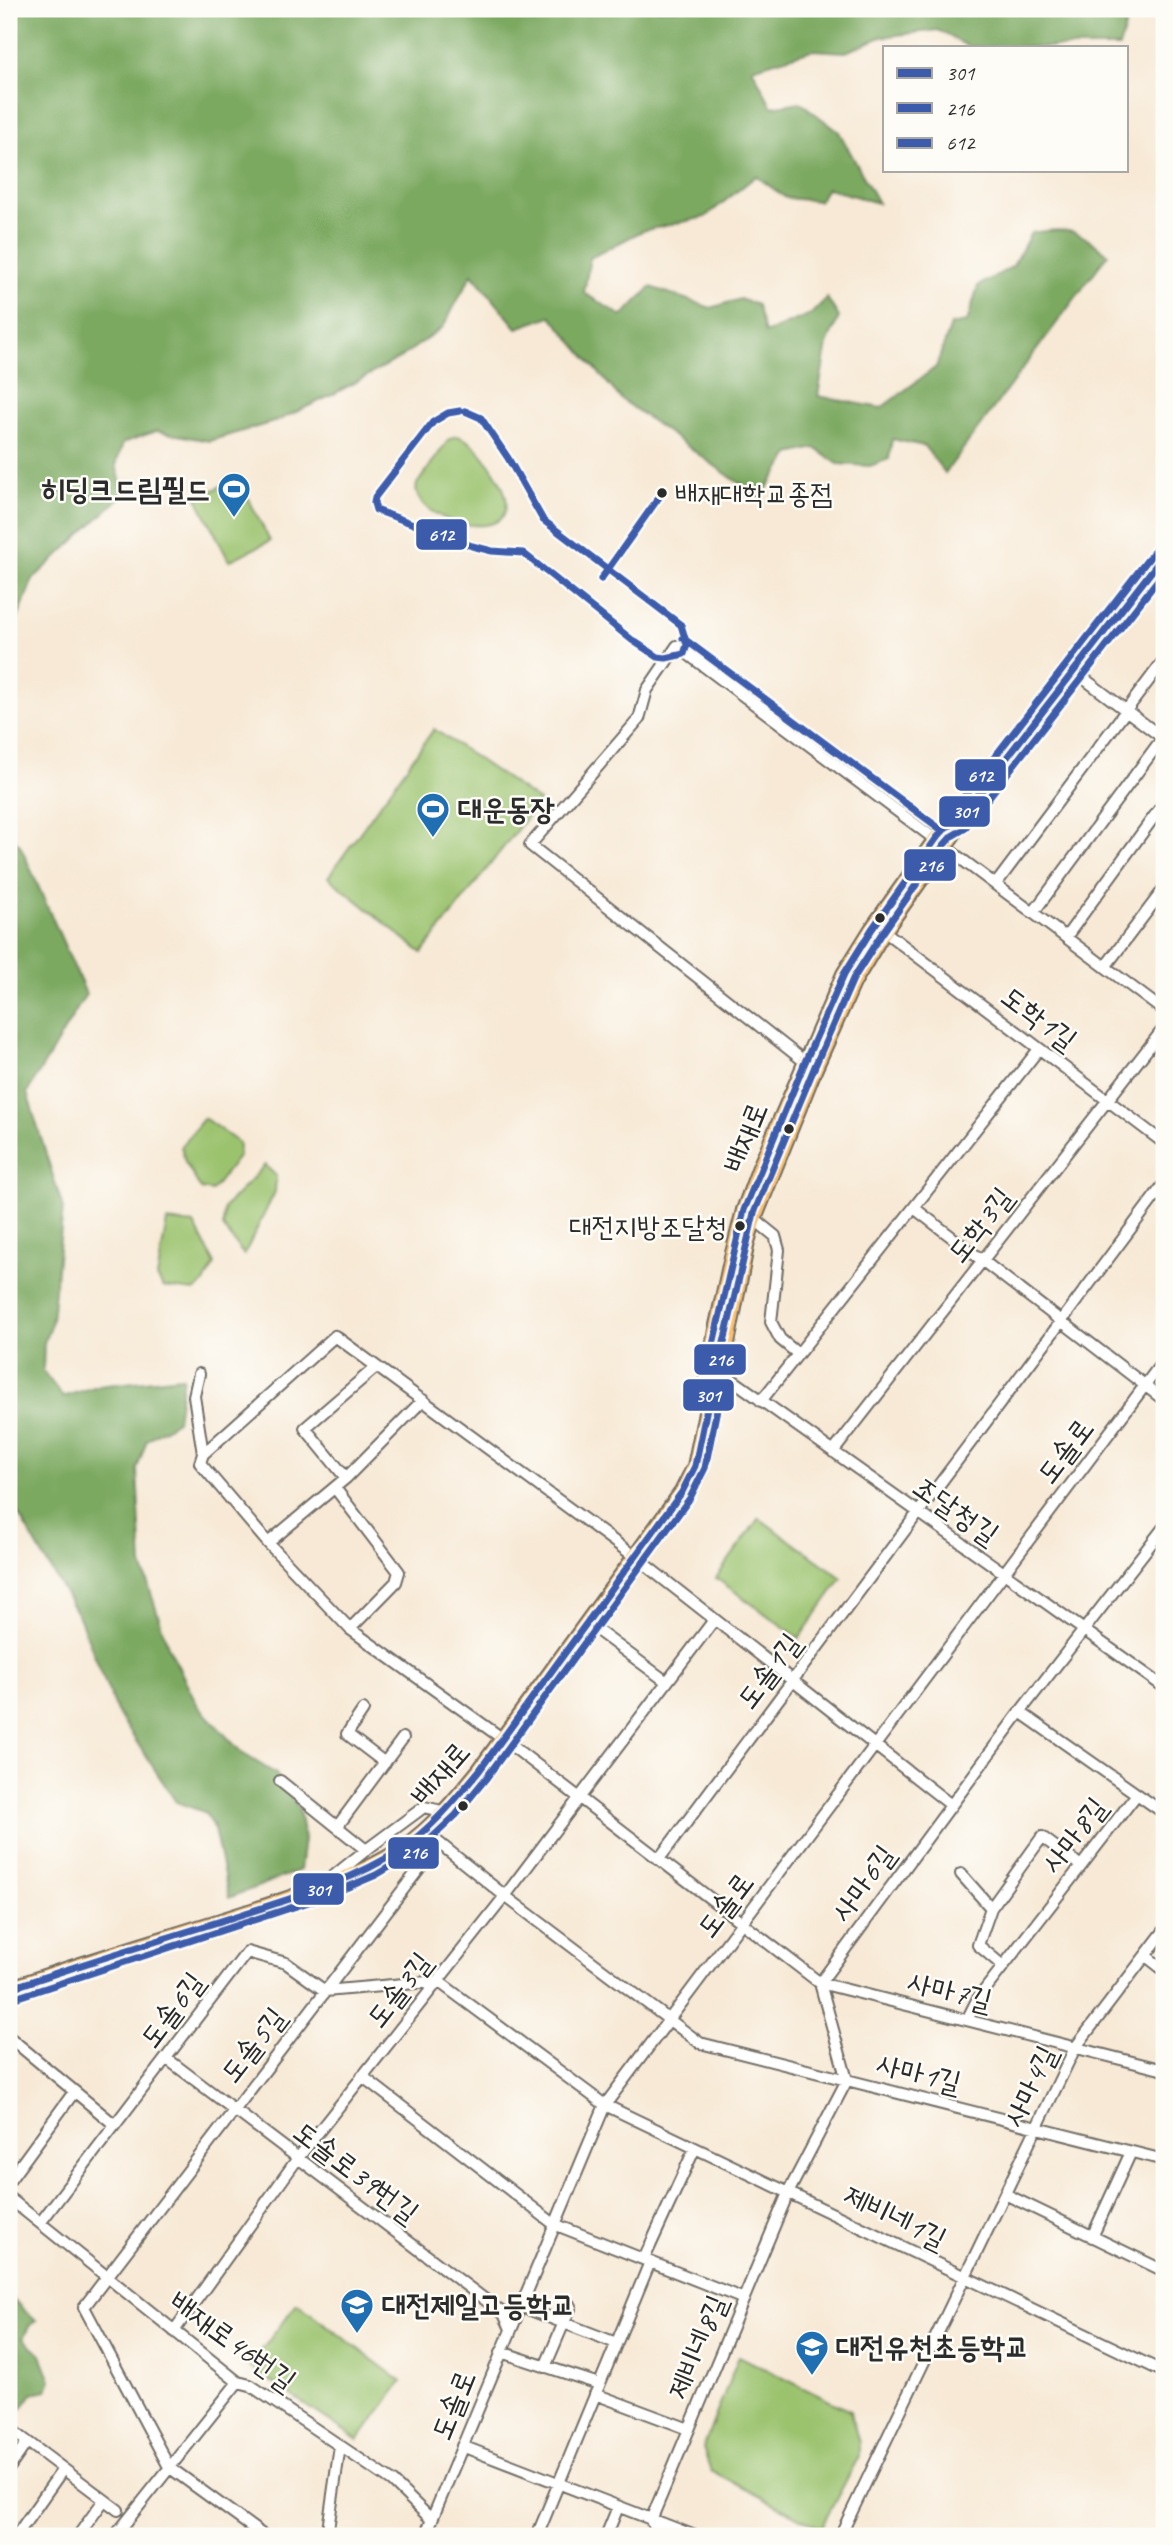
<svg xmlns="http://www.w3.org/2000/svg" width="1173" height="2545" viewBox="0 0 1173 2545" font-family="Caveat,'Poor Story',sans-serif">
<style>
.green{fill:#9bc36e;stroke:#63774c;stroke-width:2}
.forest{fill:#7ca961;stroke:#546a46;stroke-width:2}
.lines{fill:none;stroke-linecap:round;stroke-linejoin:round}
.minor-casing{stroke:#726e66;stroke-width:14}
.major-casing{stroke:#726e66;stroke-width:18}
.minor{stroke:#fff;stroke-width:10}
.major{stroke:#fbbe6e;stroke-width:14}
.bus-1-casing{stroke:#fdfcf7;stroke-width:12}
.bus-2-casing{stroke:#fdfcf7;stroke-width:12}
.bus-3-casing{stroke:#fdfcf7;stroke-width:12}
.bus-1{stroke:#3d5bab;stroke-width:7}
.bus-2{stroke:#3d5bab;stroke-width:7}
.bus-3{stroke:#3d5bab;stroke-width:7}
.bus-dot{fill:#2b2b2b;stroke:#fdfcf7;stroke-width:2.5}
.labels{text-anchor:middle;stroke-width:5;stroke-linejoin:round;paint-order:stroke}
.bus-label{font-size:28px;fill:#2b2b2b;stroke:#fdfcf7;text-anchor:start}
.poi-label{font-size:30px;font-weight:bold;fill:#2b2b2b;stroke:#fdfcf7;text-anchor:start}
.street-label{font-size:30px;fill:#2b2b2b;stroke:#fdfcf7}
.line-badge{stroke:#fdfcf7;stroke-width:2.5}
.badge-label{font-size:19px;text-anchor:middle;font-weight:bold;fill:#fff}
</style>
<rect width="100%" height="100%" fill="#fdfcf7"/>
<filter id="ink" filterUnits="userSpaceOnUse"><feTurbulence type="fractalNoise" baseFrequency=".0143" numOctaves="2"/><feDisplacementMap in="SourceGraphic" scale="14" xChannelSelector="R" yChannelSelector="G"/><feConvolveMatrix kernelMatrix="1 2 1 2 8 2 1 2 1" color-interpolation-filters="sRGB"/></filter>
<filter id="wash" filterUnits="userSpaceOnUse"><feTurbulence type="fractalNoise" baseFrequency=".00686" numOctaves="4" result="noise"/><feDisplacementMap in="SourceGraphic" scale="28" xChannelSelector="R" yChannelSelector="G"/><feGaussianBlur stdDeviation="1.57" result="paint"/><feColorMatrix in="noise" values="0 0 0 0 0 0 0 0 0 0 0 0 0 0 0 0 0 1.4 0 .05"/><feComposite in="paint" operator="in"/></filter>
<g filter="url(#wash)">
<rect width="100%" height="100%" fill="#f7e9d5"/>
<path class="green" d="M456,436c15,2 28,20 36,32 60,89 -86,58 -75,16l32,-45z
M238,478l32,63 -41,20 -32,-63z
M434,729l105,72 -117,152 -94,-76z
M204,1118l35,25 -1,14 -26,34 -11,-2 -16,-27 -4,-16z
M265,1165l11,11 -1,16 -31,63 -21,-28 1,-19z
M167,1221l27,3 21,40 -12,20 -9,7 -31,-4 -6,-10z
M759,1518l83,60 -43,60 -83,-60z
M297,2303l105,79 -44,58 -109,-73z
M739,2356l111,55 9,32v13l-38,72 -110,-57 -8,-23z"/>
<path class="forest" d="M9,9h1122l-12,38h-150l-31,-17 -57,7 -35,15 -34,-2 -60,18 20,39 28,-5 39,30 39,71 -51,-15 -8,13 -33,-3 -30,-22 -51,41 -63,14 -52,27 -6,35 38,23 29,-29 60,21 29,-9 17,6 8,28 46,-19 16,-16 12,19 -12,27 -9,52 63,12 55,-41 15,-42 16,-3 11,-36 35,-20 18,-33c39,-7 46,-3 77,21l-163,219 -21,-27 -32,-7 -3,20 -19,7 -32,-2 -23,-16 -25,6 -30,44 -139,-99 -70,-83 -34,12 -45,-54 -29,53 -43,31 -68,37 -55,26 -68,20 -53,-10 -33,12 -7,22 8,29 -91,85 -24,62z
M9,834l11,11 66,149 -59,99 36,115 -11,113 -8,22 -1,28 20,26 34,-11 86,-9 -6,44 -30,19 -10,29 5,96 26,81 30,60 44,47 34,21 23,35 5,30 -4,31 -71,28 -16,-73 -9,-13 -28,-10 -59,-90 -37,-93 -66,-112 -5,-1z
M9,2296l27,25 -6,4 -7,13 18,17 10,25 -4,10 -14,3 -15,20 -9,4z"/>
</g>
<g filter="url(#ink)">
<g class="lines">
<defs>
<path id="minor" d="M1074,671l90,68
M996,884l168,-224
M1033,913l131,-177
M884,931l280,212
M1066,937l98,-134
M1105,967l59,-78
M809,1065l-279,-220 109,-126 8,-29 30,-44 487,365
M914,1208l250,192
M754,1219l21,17 4,14 -8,72 9,17 18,15
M716,1368l448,319
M199,1374l-5,22 9,58 -3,9 68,80 82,86 153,110 317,244 344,87
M761,1401l278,-352
M833,1452l331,-424
M203,1454l132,-118 299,220 317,249
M346,1478l-41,-50 71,-61
M335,1488l64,84 -3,10 -46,47
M268,1543l78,-65 77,-78
M586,1622l81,60
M363,1710l-16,24 38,29
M1020,1712l144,101
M280,1781l86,69
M337,1827l66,-89
M424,1831l81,65 195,147 464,117
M659,1859l505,-675
M961,1874l30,34
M325,1883l41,-33 58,-43 22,5
M1146,1956l18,14
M1003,1966l-25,-21 13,-37 51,-71 39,29
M967,2020l10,-20 160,-206
M9,2037l106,88
M166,2058l338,256 7,15
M362,2076l192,148 190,75
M9,2181l65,-89
M1005,2194l159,77
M9,2198l229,184 12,3 142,96 40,39
M40,2223l207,-271 39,11 39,28 113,-10 167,124 559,267
M1092,2237l39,-85
M644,2259l51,-111
M520,2306l96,37
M174,2331l124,-173 207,-262 209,-276
M501,2352l98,32
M545,2367l26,-61
M595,2394l94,35
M9,2428l109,82
M462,2446l233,90
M9,2468l18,-26
M16,2536l47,-67
M78,2536l26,-36
M115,2536l123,-154
M264,2536l-95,-69 -85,-160 354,-463
M327,2536l13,-90
M425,2536l180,-431 559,-745
M537,2536l113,-274
M606,2536l12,-29
M657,2536l-6,-16 137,-327 59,-113 -27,-97 200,-271 144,-185
M840,2536l235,-488 89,-117"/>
<path id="major" d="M709,1398l9,-9 29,-147 7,-23 61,-151 39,-87 30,-50 70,-98 2,-10 208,-268
M9,1989c82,-29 166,-53 249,-80 43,-15 88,-28 129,-51 38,-21 65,-54 92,-87l203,-279 13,-26 14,-68 -3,-12 3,-24 22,-101 13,-51 16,-43 84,-193 28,-45 64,-90 10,-12 10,-4"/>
</defs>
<use href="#minor" class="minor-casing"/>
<use href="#major" class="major-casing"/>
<use href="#minor" class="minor"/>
<use href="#major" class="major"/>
<defs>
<path id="bus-1" d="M9,1989c77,-27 156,-50 234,-75 53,-17 110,-33 157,-64 31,-21 55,-50 79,-79l203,-279 13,-26 14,-68 -3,-12 3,-24 35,-152 61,-148 39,-88 28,-45 64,-90 10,-12 10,-4 208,-268"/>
<path id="bus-2" d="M12,1999l315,-103 49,-21 44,-26 36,-34 31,-38 203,-279 15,-30 14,-69 -2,-14 2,-21 35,-151 61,-147 38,-87 28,-44 63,-90 8,-9 12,-7 200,-257"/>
<path id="bus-3" d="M460,411l-12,2 -15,9 -58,75 -1,6 2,7 96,36 20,5 31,2 109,87 26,17 8,1 18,-4 3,-9 -6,-20 -138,-105 -35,-62 -27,-40 -16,-7
M601,579l61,-86
M683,638l260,193 5,-14 208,-268"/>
</defs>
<use href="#bus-1" class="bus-1-casing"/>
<use href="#bus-2" class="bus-2-casing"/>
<use href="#bus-3" class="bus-3-casing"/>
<use href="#bus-1" class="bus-1"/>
<use href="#bus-2" class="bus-2"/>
<use href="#bus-3" class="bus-3"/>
</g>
</g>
<defs>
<symbol id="stadium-pin" viewBox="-11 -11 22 30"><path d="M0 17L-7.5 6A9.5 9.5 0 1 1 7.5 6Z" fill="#1f6fb2" stroke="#fdfcf7"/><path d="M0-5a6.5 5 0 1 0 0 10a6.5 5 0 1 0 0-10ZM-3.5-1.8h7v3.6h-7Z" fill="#fff"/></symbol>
<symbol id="school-pin" viewBox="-11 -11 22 30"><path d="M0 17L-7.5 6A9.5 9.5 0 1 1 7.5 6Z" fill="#1f6fb2" stroke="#fdfcf7"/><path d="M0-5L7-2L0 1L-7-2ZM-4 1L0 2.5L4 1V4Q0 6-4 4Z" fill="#fff"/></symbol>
</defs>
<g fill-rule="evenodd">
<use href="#stadium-pin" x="215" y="470" width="38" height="52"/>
<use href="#stadium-pin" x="414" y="790" width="38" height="52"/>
<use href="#school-pin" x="338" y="2286" width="38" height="52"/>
<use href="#school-pin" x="793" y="2328" width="38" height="52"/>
</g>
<g class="bus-dot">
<circle cx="662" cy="493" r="6"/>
<circle cx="880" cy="918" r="6"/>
<circle cx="789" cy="1129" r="6"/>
<circle cx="740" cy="1226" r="6"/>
<circle cx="463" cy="1806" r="6"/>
</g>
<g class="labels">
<g class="bus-label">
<text x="675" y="503">배재대학교종점</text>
<text x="727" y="1236" text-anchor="end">대전지방조달청</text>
</g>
<g class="poi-label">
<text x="210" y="499" text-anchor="end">히딩크드림필드</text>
<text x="458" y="819">대운동장</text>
<text x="382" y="2315">대전제일고등학교</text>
<text x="836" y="2357">대전유천초등학교</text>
</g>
<g class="street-label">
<text transform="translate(1039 1018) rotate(37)" y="10">도학1길</text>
<text transform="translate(745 1137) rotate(-68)" y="10">배재로</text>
<text transform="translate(980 1225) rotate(-52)" y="10">도학3길</text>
<text transform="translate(1065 1451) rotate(-53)" y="10">도솔로</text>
<text transform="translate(956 1510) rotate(35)" y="10">조달청길</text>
<text transform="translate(769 1671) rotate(-53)" y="10">도솔1길</text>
<text transform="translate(440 1773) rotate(-49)" y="10">배재로</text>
<text transform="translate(1074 1835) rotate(-52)" y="10">사마8길</text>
<text transform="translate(863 1883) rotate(-54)" y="10">사마6길</text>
<text transform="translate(725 1905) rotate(-53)" y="10">도솔로</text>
<text transform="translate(399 1990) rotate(-52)" y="10">도솔3길</text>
<text transform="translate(950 1991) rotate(14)" y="10">사마7길</text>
<text transform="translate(172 2010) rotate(-53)" y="10">도솔6길</text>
<text transform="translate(253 2045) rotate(-52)" y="10">도솔5길</text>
<text transform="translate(919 2073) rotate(14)" y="10">사마1길</text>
<text transform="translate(1030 2086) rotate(-64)" y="10">사마4길</text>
<text transform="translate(356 2172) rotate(37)" y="10">도솔로39번길</text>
<text transform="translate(895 2217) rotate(26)" y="10">제비네1길</text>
<text transform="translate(233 2341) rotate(36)" y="10">배재로46번길</text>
<text transform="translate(697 2347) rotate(-67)" y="10">제비네8길</text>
<text transform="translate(453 2405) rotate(-68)" y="10">도솔로</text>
</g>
</g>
<g class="line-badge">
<rect x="415" y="518" width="53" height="33" rx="7" fill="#3d5bab"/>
<rect x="954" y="758" width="53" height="34" rx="7" fill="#3d5bab"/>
<rect x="938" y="795" width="53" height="33" rx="7" fill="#3d5bab"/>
<rect x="903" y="848" width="54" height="34" rx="7" fill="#3d5bab"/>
<rect x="693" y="1343" width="54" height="33" rx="7" fill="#3d5bab"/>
<rect x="682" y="1378" width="53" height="34" rx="7" fill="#3d5bab"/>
<rect x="387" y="1836" width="53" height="34" rx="7" fill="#3d5bab"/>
<rect x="292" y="1872" width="53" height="34" rx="7" fill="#3d5bab"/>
</g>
<g class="badge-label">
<text x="441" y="541">612</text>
<text x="980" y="782">612</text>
<text x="965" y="818">301</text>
<text x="930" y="872">216</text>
<text x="720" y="1366">216</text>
<text x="708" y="1402">301</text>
<text x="414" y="1859">216</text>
<text x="318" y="1896">301</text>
</g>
<rect width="1173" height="2545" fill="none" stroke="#fdfcf7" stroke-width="35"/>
<rect x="883" y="46" width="245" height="126" fill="#fdfcf7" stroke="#a9a8a5" stroke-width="2"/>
<rect x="897" y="68" width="35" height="10" fill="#3d5bab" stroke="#a9a8a5" stroke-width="2"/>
<text x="946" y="80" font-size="21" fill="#2b2b2b">301</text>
<rect x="897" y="103" width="35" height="10" fill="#3d5bab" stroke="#a9a8a5" stroke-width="2"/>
<text x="946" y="116" font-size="21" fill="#2b2b2b">216</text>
<rect x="897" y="138" width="35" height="10" fill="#3d5bab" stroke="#a9a8a5" stroke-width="2"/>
<text x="946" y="150" font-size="21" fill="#2b2b2b">612</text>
</svg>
